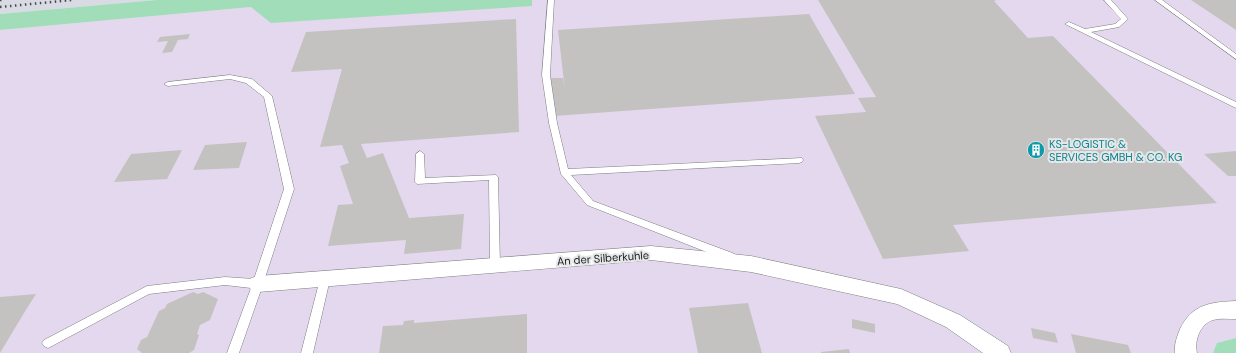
<svg xmlns="http://www.w3.org/2000/svg" width="1236" height="353" viewBox="0 0 1236 353" font-family="'DM Sans',sans-serif">
<style>
.commercial{fill:#e3d8ed}
.built{fill:#d8dbe4}
.green{fill:#a2ddb9}
.building{fill:#c4c2c0}
.lines{fill:none;stroke-linecap:round;stroke-linejoin:round}
.lane-casing{stroke:#7d7d7f;stroke-width:1}
.street-casing{stroke:#7d7d7f;stroke-width:1}
.lane{fill:#fff;fill-rule:evenodd}
.street{fill:#fff;fill-rule:evenodd}
.rail{stroke:#49494b;stroke-width:2.5;stroke-dasharray:1.5 3.5;stroke-linecap:butt}
.labels{text-anchor:middle;stroke-width:4;stroke-linejoin:round;paint-order:stroke}
.culture-label{font-size:11px;fill:#0d838f;stroke:#e6e7e9;text-anchor:start}
.street-label{font-size:11px;fill:#19191a;stroke:#e6e7e9}
</style>
<rect width="100%" height="100%" fill="#e6e7e9"/>
<path class="commercial" d="M532,0h704v338l-19,5 -4,10h-1213v-323l251,-23 281,-2z"/>
<path class="built" d="M0,0h157l-157,14z"/>
<path class="green" d="M157,0h375v6l-261,17 -20,-16 -251,23v-16z
M1236,338v15h-23l4,-10z"/>
<path class="building" d="M818,0h179l-3,1 34,37 25,-2 164,167 -264,22 16,26 -86,8 -68,-143 51,-4 -8,-14 18,-1z
M1191,0h45v30z
M809,14l46,80 -301,22 -4,-38h13l2,13 -7,-61z
M516,19l3,113 -158,12 6,14 16,-5 26,65 55,-4 -3,35 -57,5 2,-14 -78,6 10,-41 15,-1 -13,-38 9,-3 -7,-18 -22,2 22,-78 -51,3 15,-40z
M190,34l-2,5 -10,1 -6,12 -10,1 6,-12 -11,1 3,-5z
M247,142l-8,26 -46,2 12,-25z
M182,150l-15,29 -53,3 17,-28z
M1236,151v25h-8l-24,-22z
M193,292l5,2 5,-2 15,7 -8,21 -10,5 -3,9 2,1 -5,15 -5,3h-47l-5,-4 4,-9 6,-3 12,-26 6,-3 2,-4z
M36,294l-12,19 -24,40v-56z
M748,303l14,50h-64l-9,-45z
M527,314v39h-148l4,-27 20,-1 1,-4 10,-1v3z
M852,319l23,5v9l-23,-5z
M1031,328l24,5 3,10 -25,-5z
M1071,334l57,11 3,8h-55z
M849,349l1,4h-29v-1z"/>
<g class="lines">
<defs>
<path id="lane" d="M548,0h6l-4,75 7,48 11,46 234,-11 1,2 -1,2 -3,1 -228,12 22,26 142,53 1,3 -1,3 -4,1 -4,-1 -140,-55 -26,-31 -12,-51 -7,-48z
M1104,0h7l17,19 -9,8 -28,5 145,70v6l-171,-84 4,-2 16,7 30,-5 6,-5z
M1155,0h7l74,54v5z
M230,75l22,4 20,17 22,93 -31,95 -24,69h-12l24,-65 -26,-3 -76,9 -97,52 -4,2 -4,-2 -2,-3 2,-3 103,-54 78,-9 29,2 30,-90 -20,-92 -18,-14 -16,-4 -62,7 -4,-2 4,-2z
M420,151l4,3 1,24 71,-3 2,2 2,89 -1,3 -4,1 -4,-1 -1,-3 -1,-86 -72,4 -2,-2 1,-28z
M325,275l4,1 1,3 -17,74h-12l19,-74 1,-3z"/>
<path id="street" d="M651,246l100,10 150,33 59,26 48,31 3,7h-28l-37,-26 -49,-23 -146,-32 -100,-12 -393,32 -7,-2 -3,-6 3,-6 7,-2z
M1236,301v18c-7,0 -16,-1 -23,1 -13,4 -19,21 -16,33h-22c-1,-9 2,-16 5,-24 12,-25 31,-27 56,-28z"/>
</defs>
<use href="#lane" class="lane-casing"/>
<use href="#street" class="street-casing"/>
<use href="#lane" class="lane"/>
<use href="#street" class="street"/>
<path class="rail" d="M0,0h4
M0,7l72,-7"/>
</g>
<defs>
<symbol id="building-disc" viewBox="-11 -11 22 22"><circle r="9.5" fill="#0f9aa8" stroke="#e6e7e9"/><path d="M-4-6H4V6H1V3H-1V6H-4ZM-2.5-4.3h1.7v1.8h-1.7ZM.8-4.3h1.7v1.8H.8ZM-2.5-1h1.7V.8h-1.7ZM.8-1h1.7V.8H.8Z" fill="#fff"/></symbol>
</defs>
<g fill-rule="evenodd">
<use href="#building-disc" x="1026" y="140" width="20" height="20"/>
</g>
<g class="labels">
<g class="culture-label">
<text x="1049" y="148">KS-LOGISTIC &amp;<tspan x="1049" dy="13">SERVICES GMBH &amp; CO. KG</tspan></text>
</g>
<g class="street-label">
<text transform="translate(603 258) rotate(-4)" y="4">An der Silberkuhle</text>
</g>
</g>
</svg>
